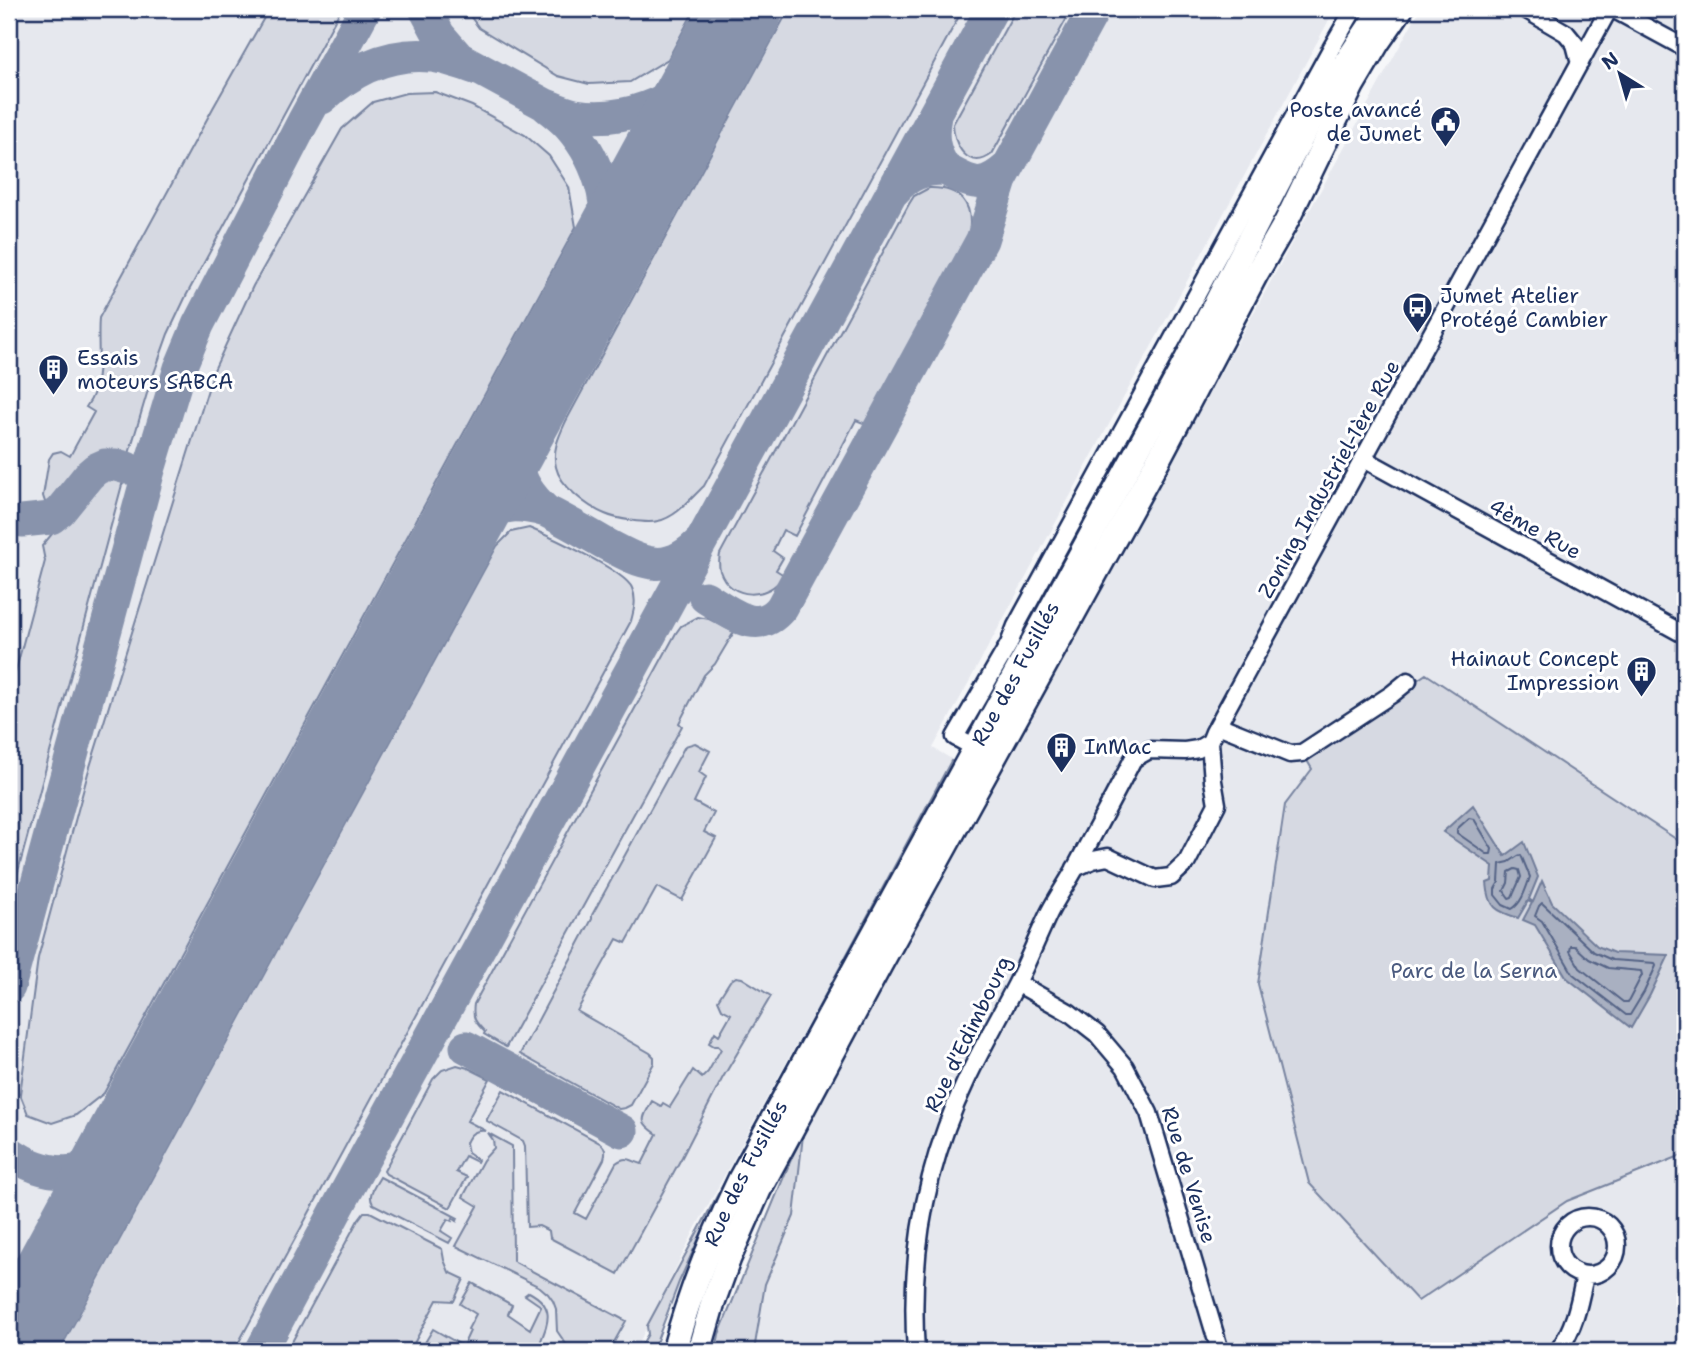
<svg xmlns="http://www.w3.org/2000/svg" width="1694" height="1360" viewBox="0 0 1694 1360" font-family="'Shantell Sans',sans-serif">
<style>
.built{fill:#e6e8ee}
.green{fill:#d6d9e2;stroke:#7884a0;stroke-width:2}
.water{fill:#a9b0c1;stroke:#707c99;stroke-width:2}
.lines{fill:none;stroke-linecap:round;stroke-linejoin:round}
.shore{stroke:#546386;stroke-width:2}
.taxiway{stroke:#8893ac;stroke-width:33}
.runway{stroke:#8893ac;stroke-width:82}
.minor-casing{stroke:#1b2f5e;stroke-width:21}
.highway-casing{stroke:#1b2f5e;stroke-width:28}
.minor{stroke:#fff;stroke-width:16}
.highway{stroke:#fff;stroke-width:23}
.labels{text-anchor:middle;stroke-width:6;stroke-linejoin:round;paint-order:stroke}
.poi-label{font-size:21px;fill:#1b2f5e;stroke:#fff;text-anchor:start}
.street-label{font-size:21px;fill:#1b2f5e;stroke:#fff}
.park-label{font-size:21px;fill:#4a5a7f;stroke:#fff}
</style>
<rect width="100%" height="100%" fill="#f6f7f9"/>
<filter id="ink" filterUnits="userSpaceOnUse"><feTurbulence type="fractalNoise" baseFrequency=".0143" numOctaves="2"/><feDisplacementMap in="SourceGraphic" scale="14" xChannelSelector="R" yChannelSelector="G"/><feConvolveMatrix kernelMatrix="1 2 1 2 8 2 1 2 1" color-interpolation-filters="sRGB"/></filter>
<g filter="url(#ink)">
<path class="built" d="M9,9h1326l-402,739 22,13 -164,293 -96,175 -60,122h-626z
M1420,9h265v836l-259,-171 -9,627 150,-100 118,-47v197h-931l11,-67 29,-68 9,-81z"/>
<path class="green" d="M269,9h72l-155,287 -18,38 -20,56 -19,64c-46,-7 -48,24 -77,48h-7l-2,-6 6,-37 4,-6 8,-2 9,5 24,-44 -8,-5c3,-4 6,-9 8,-15 8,-19 3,-52 5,-74l114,-210z
M465,9h230l-27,50 -38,23 -41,2 -31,-8 -79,-48z
M789,9h174l-259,477c-13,12 -27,31 -46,35 -11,3 -42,-2 -53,-7 -17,-7 -45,-28 -49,-47 -4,-17 3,-31 10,-46z
M1016,9h56l-80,145c-23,18 -39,-9 -39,-30z
M435,92l37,14 53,29 24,21 20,31 7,40 -472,866 -28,22 -24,8 -24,-9 -8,-20 18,-136 50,-185 126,-403 39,-84 89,-157 31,-27 33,-9z
M929,188c31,-1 45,15 40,46l-103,190 -10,-4 -61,116 -12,-6 -10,21 10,7 -7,12 8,5c-14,25 -54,26 -64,-4 -1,-5 -1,-12 0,-17l189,-350 5,-8z
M106,479h10l7,2 -114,424v-209l36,-135 -3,-15 47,-57 8,-7z
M529,528c20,8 96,43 103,60 5,11 2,22 -1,33l-397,730h-175l438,-805 14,-14z
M698,617l11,2 25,13 -19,32 -11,11 -25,48 3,3 -176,321 -22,-13 1,-2c-10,-10 -13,-14 -11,-28l202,-371 5,-7z
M1426,674l259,171v309l-118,47 -149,100 -109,-118 -51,-199 27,-179 27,-36 -7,-12z
M695,743l15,8 -11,21 7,5 -12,25 20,11 -10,19 12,6 -34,62 -25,-13 -31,56 -9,-4 -40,72 73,42 4,4v6l-23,42 -6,3 -6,1 -99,-55 72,-135v-4l93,-169z
M951,761l3,1 -255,476 -20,44 -26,69h-15l10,-17 -1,-8z
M736,977l6,1 29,18 -49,83 -40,78 -64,117 -68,-36 -1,-7 -10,-5 -12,1 -2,-81 -2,-5 -36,-20v-2l16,-29 97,53c6,5 6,9 4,16l-29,54 11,6 30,-56c11,-8 15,-2 26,1l15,-30c-19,-13 -15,-14 -5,-33l9,5 2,-3 7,4 23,-37 9,8 6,-6 13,-23 -3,-3h-4l-5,-3 6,-11 4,3 12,-21 -9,-5 -4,-9 12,-19z
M457,1065l11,3 22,11 -23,42 19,10c-11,-1 -16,2 -20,12l2,10 10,7 -1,2 -12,-6 -9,16 11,5 -17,31 -64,-34 -2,-3 49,-92 9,-9z
M488,1133l24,13 1,115 113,60 -17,30h-34l-9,-7 -9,-13 -1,-22 -3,-8 -5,-7 -8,-7 -84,-41 22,-40 -15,-9 20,-37 11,-12 -1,-8z
M803,1135l-9,81 -29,68 -11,67h-38l3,-17 73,-177z
M380,1177l78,41 -1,3 -4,-3 -1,3 -4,-2 -7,12 11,7 -3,5 -76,-39c-6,-9 2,-18 7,-27z
M364,1212h6l72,37 2,11 5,12 15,7 -10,22 -17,-1 -27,51h-123l71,-131z
M472,1283l40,22 -4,9 22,15 11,-23 -16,-11 4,-3c30,16 17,34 8,59h-117l13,-22 30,17 7,-15 -2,-2 8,-15 -16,-10z"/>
<path class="water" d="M1473,805l32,51 19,-14 14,35 -9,22 4,3 9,-21 10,22 45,43 17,7 55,2 -19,40 -19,33 -64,-50 -32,-53 -12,-5 9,-17 -4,-2 -10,17c-22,-7 -29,-10 -31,-35l5,-2 1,-15 -50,-34z"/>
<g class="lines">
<path class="shore" d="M1469,818l5,1 18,30 -1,5h-4l-30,-21v-4z
M1521,855l9,22c-4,11 -8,26 -18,32l-9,-4 -8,-10v-6l4,-7 1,-18 9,-2 9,-6z
M1515,869l4,1 2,7 -9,20 -3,1 -5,-7 4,-8 1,-11z
M1542,903l52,49 18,8 43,3 1,3 -12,26 -14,23h-4l-53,-41 -31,-53 -7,-5 4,-10z
M1571,946h4l14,13 19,9 33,3 1,4 -14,27h-5l-43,-34 -10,-17z"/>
<path class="taxiway" d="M425,9l14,26 20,23 85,46
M322,98c30,-28 67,-46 109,-42 16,2 32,8 47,13
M945,169c27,15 37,21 62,-1
M894,191c14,-17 29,-22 51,-22 -12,-17 -14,-33 -10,-53
M589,290c3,-8 8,-17 11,-25 16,-48 2,-102 -31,-139 -7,-8 -17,-15 -25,-22 10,4 20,9 31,11 49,8 98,-12 132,-48 7,-7 12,-18 18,-27
M546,511c20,10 39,21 58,32 39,21 63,34 98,-3
M22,521l29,-3 9,-7 29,-36 7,-6 9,-4h11l11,3
M450,545c17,-18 36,-37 62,-39 12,-1 23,2 34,5 -38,-34 -32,-60 -20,-105
M705,597c25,15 53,41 77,10l200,-367 19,-60 93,-171
M9,987l140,-517 31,-102 18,-43 105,-203 62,-113
M466,1047l156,84
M9,1152c36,26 78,29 110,-7 10,-10 17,-25 25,-37
M261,1351l84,-157 647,-1185"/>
<path class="runway" d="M12,1351l730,-1342"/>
<defs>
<path id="minor" d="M1525,9l41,24 9,11 5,19
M1613,9l72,39
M1364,459l321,176
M1218,725l72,29 12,-1 90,-59 16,-13
M975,748l-20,-11 54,-93 7,-18 316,-579 22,-38
M1075,868l18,-8 15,-3 47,22 16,-2 16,-15 30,-58 -4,-23 -3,-39 4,-10 395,-723
M1017,983l53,30 27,21 28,33 24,46 71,238
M1559 1246a29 29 0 1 1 58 0a29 29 0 1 1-58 0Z
M916,1351c-7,-94 10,-187 51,-272 15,-32 33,-63 49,-94 12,-24 22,-49 33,-72 8,-16 19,-31 27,-46 19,-36 39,-72 57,-108l16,-9 36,1 13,-2 12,-7
M1558,1351c17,-24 21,-47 27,-76"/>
<g id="highway">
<path id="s1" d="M674,1351c16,-60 39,-116 66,-172l439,-805 136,-262 21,-35 45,-68"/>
<path d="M699,1351l14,-49 16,-44 30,-68 21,-39 100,-186 278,-505 98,-186 30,-52 66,-136 26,-44 23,-33"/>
</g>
</defs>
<use href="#minor" class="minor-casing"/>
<use href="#highway" class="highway-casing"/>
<use href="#minor" class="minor"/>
<use href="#highway" class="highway"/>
</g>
</g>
<defs>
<symbol id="civic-pin" viewBox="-11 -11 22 30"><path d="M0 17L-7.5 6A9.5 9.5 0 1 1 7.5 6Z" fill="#1b2f5e" stroke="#fff"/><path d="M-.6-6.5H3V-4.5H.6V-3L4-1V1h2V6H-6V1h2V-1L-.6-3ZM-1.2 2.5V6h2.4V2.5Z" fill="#fff"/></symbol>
<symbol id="bus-pin" viewBox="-11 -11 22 30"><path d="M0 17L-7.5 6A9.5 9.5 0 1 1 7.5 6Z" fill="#1b2f5e" stroke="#fff"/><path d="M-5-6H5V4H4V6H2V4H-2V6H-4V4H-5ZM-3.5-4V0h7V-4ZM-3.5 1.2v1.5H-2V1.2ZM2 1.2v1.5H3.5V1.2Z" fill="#fff"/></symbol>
<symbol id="building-pin" viewBox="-11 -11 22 30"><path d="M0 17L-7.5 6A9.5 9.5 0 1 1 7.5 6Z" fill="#1b2f5e" stroke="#fff"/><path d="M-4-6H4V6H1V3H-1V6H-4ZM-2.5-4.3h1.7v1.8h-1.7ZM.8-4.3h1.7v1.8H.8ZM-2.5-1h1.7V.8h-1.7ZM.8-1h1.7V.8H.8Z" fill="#fff"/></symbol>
</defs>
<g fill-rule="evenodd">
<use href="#civic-pin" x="1428" y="104" width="35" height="47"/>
<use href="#bus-pin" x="1400" y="290" width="35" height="47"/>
<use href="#building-pin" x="36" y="352" width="35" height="47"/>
<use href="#building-pin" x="1624" y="654" width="35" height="47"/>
<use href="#building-pin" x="1044" y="730" width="35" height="47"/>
</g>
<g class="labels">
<g class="poi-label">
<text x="1422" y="117" text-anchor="end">Poste avancé<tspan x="1422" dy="24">de Jumet</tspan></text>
<text x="1440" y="303">Jumet Atelier<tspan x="1440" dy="24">Protégé Cambier</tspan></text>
<text x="77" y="365">Essais<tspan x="77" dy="24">moteurs SABCA</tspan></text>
<text x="1619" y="666" text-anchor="end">Hainaut Concept<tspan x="1619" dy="24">Impression</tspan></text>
<text x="1084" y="754">InMac</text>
</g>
<g class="street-label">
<text transform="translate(1329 479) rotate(-61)" y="7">Zoning Industriel-1ère Rue</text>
<text transform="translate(1535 529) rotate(29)" y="7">4ème Rue</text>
<text dy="7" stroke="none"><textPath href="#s1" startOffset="760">Rue des Fusillés</textPath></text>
<text transform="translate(968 1034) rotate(-64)" y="7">Rue d'Edimbourg</text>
<text dy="7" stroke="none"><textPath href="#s1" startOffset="192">Rue des Fusillés</textPath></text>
<text transform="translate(1189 1175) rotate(73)" y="7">Rue de Venise</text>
</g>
<g class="park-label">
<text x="1474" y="978">Parc de la Serna</text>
</g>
</g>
<rect width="1694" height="1360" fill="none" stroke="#fff" stroke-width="35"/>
<rect x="18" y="18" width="1659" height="1325" fill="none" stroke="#1b2f5e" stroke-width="2.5" filter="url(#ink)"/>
<g transform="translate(1620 74) rotate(323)" stroke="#ffffff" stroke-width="5" paint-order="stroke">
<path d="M0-5L12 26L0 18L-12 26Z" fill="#1b2f5e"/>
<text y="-10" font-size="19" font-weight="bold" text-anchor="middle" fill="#1b2f5e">N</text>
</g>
</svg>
